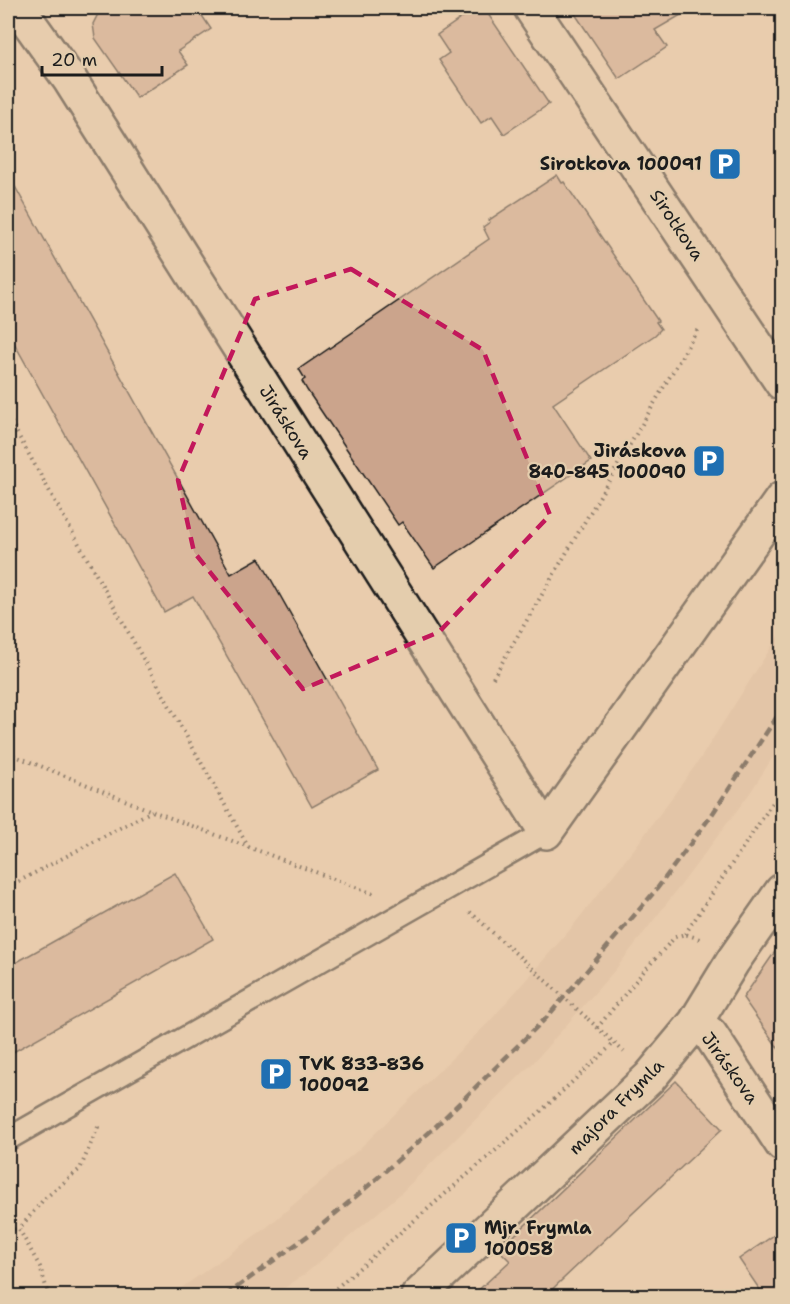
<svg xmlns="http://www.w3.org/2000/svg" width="790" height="1304" viewBox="0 0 790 1304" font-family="'Shantell Sans',sans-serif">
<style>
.built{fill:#dcbda0}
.building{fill:#cba48c;stroke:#1c1c1c;stroke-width:1.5}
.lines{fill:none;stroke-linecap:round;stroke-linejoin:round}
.lane-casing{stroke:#1c1c1c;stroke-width:26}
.street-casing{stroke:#1c1c1c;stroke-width:38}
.path{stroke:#1c1c1c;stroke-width:4;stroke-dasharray:1.5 4.5;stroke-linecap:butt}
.lane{stroke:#e4cdad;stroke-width:21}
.street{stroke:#e4cdad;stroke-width:33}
.rail{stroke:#1c1c1c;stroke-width:4.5;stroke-dasharray:9 4.5;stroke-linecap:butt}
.path-bridge{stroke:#1c1c1c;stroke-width:4;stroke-dasharray:1.5 4.5;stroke-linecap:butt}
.marked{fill:none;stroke:#c2185b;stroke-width:4.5;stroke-dasharray:12 8;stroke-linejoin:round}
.labels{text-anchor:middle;stroke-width:4.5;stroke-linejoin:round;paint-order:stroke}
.poi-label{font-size:18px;font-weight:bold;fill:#1c1c1c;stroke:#e4cdad;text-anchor:end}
.street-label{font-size:18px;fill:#1c1c1c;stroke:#e4cdad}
</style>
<rect width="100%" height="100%" fill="#e9ccad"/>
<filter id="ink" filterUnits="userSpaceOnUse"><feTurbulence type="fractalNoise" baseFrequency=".0167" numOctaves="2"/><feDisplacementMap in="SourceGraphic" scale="12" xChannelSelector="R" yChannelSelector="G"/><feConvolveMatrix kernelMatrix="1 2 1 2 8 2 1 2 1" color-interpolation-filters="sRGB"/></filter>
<g filter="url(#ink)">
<path class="built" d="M782,630v113l-32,50 -69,92 -66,85 -82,93 -134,132 -94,79 -32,22h-103l97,-69 91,-77 131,-128 79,-90 66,-83 66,-90z"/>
<path class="building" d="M109,8h88l14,21 -33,22 10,14 -51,33 -42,-60 -2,-14 5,-10z
M476,8h8l65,96 -45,30 -12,-18 -11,7 -42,-63 10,-7 -12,-18z
M571,8h122l-38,22 12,17 -48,32z
M8,174l223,400 28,-16 119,212 -66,37 -119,-211 -29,16 -156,-280z
M557,175l5,8 2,-1 94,139 -2,1 5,7 -6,6 -102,69 38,57 -157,107 -32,-46 -4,3 -91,-135 -5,-9 3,-2 -6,-10 190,-130 -6,-12 7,-5 -1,-2z
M175,873l38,66 -205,116v-88z
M783,940v115l-40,-57z
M676,1081l46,48 -177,167h-73l38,-35 -11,-11z
M783,1229v67h-19l-25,-37z"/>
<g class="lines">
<defs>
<path id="lane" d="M8,1139l538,-307"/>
<path id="street" d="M531,8l251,375
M22,13l48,67 476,752 236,-333
M695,1023l15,11 72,110
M418,1296l232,-219 45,-54 38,-62 49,-70"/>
</defs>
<use href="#lane" class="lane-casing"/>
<use href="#street" class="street-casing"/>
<path class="path" d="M8,417l241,431
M493,678l206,-351
M8,753l144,58 222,83
M8,887l144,-76
M470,912l53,48
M685,934l97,-145
M588,1019l36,33
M597,1028l47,-57 31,-34 10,-3 18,6
M8,1230l11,-1
M49,1296l-9,-29 -21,-38 25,-30 36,-30 18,-42 -1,-3
M327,1296l213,-184 74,-69
M372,1296l8,-6"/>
<use href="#lane" class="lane"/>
<use href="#street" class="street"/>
<path class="rail" d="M225,1296l92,-67 57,-48 59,-52 115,-113 108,-126 55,-74 71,-107"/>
<path class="path-bridge" d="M523,960l65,59"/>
</g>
</g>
<path d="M0 0H790V1304H0ZM351,269l132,81 67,165 -111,117 -136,57 -109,-137 -16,-72 77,-181z" fill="#e9ccad" fill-opacity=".55" fill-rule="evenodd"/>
<path class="marked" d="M351,269l132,81 67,165 -111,117 -136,57 -109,-137 -16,-72 77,-181z"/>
<defs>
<symbol id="parking-square" viewBox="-11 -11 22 22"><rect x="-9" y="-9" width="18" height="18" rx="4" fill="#1f6fb2" stroke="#e4cdad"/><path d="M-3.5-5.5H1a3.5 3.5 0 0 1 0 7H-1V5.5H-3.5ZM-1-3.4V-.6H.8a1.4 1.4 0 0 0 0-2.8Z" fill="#fff"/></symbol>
</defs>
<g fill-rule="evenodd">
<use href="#parking-square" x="706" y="145" width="38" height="38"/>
<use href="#parking-square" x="690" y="442" width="38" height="38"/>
<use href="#parking-square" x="257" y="1055" width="38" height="38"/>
<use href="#parking-square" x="442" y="1219" width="38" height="38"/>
</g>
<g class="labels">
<g class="poi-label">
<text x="702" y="170">Sirotkova 100091</text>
<text x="686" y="457">Jiráskova<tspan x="686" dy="21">840-845 100090</tspan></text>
<text x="299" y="1070" text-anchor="start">TVK 833-836<tspan x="299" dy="21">100092</tspan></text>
<text x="484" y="1234" text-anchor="start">Mjr. Frymla<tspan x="484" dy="21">100058</tspan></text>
</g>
<g class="street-label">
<text transform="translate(677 225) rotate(56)" y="6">Sirotkova</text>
<text transform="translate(286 422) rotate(58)" y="6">Jiráskova</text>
<text transform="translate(730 1068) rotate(54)" y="6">Jiráskova</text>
<text transform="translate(616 1107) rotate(-45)" y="6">majora Frymla</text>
</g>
</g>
<rect width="790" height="1304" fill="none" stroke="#e4cdad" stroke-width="30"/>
<rect x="15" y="15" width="760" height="1274" fill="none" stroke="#1c1c1c" stroke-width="2" filter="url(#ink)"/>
<path d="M42 66v9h120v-9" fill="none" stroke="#1c1c1c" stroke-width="3"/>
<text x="51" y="66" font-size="18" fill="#1c1c1c" stroke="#e4cdad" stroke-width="4.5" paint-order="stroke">20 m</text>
</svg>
